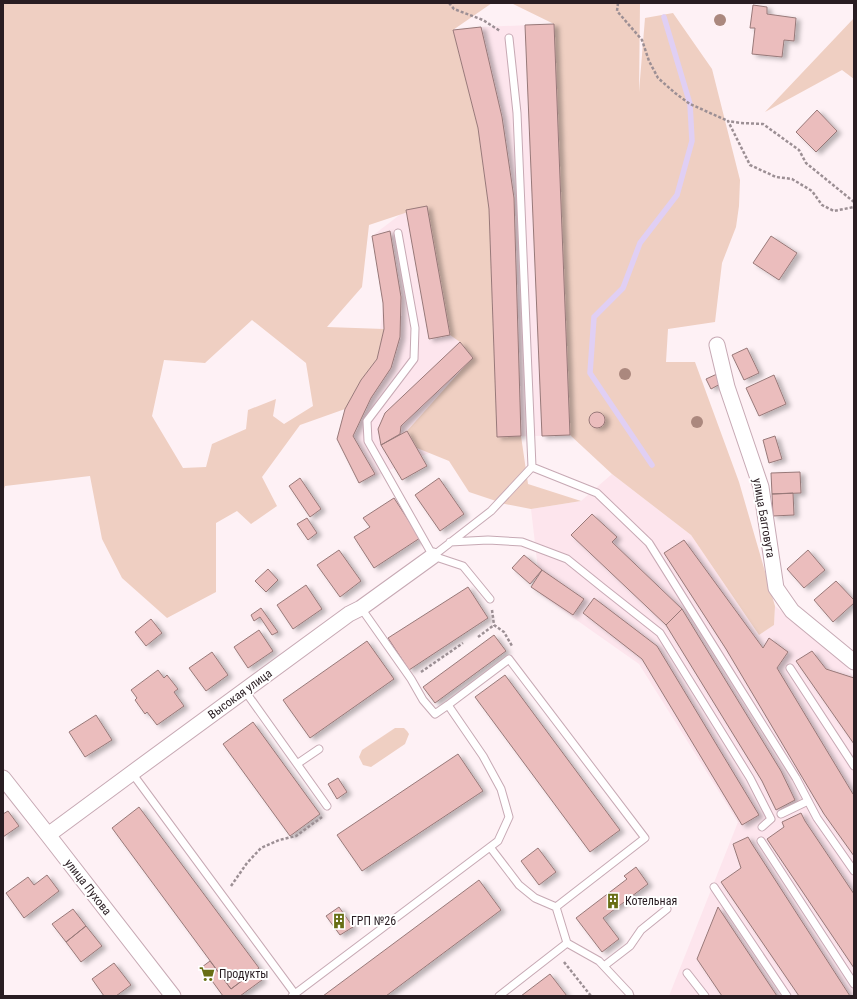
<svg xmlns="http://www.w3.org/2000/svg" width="857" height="999" viewBox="0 0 857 999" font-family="'Roboto Condensed',sans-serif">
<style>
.built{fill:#fde5ed}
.green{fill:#efcfc2;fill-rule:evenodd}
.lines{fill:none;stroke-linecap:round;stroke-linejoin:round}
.stream{stroke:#e0cff4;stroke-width:5.5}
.building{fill:#ebbdbd;stroke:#987979;filter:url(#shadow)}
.lane-casing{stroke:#c7a9b4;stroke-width:9}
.street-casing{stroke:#c7a9b4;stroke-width:17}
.path{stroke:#9c8f94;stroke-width:2.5;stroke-dasharray:3 2;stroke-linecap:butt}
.lane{stroke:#fff;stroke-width:7}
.street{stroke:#fff;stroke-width:15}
.tree{fill:#ab887e}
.labels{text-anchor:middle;stroke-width:4;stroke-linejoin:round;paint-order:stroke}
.street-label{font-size:12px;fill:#291d22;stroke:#fff}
.poi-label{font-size:12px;fill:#291d22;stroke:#fff;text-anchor:start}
</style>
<defs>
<filter id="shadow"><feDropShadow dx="4.5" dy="2.5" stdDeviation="2" flood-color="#0004"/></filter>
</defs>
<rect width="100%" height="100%" fill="#fef1f5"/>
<path class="built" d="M554,24l16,411 -106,3 -105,45 -22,-44 8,-30 32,-50 6,-56 -11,-67 34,-26 47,-180 28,-3z
M612,474l79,61 68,100 15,-10 1,-19 66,53 13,19v318h-185l69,-174 -99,-158 -98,-69 -10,-86 50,-8z"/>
<path class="green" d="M3,3h489l-39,27 25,98 11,81 8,227h24l7,48 53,17 -50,8 -26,-5 -36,-12 -20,-31 -32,-13 -10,-17 65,-73 -12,-16 -10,-7 -24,-129 -57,19 -7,62 -35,40 57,2 -7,30 -16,21 -16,29 -45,16 -38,52 15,29 -26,18 -14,-13 -21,12v69l-49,26 -45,-40 -20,-39 -12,-63 -85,10 -2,6zM252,320l54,43 7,43 -29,18 -11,-8 3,-17 -28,11 -2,19 -34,15 -6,23 -23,1 -31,-52 12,-56 41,3z
M511,3h129l-1,89 6,-74 28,-5 39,56 28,111 -1,26 -3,21 -14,36 -7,59 -47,7 -2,33h29l44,120 36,124 -1,19 -15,10 -68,-100 -79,-61 -42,-39 -16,-411z
M854,18v61l-12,-9 -77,42z
M395,728h9l3,3 2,3 -4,10 -34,23 -8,-2 -4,-8 3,-7z"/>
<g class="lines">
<path class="stream" d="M652,465l-62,-92 4,-56 29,-29 17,-45 37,-48 15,-54 -2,-37 -26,-87"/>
</g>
<path class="building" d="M753,5l14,2v7l29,4 -2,23 -10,-1 -2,17 -30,-3 3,-26h-5z
M554,24l16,411 -28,1 -17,-411z
M481,27l21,90 12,81 7,238 -24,1 -8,-228 -11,-81 -25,-98z
M817,110l20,21 -21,21 -20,-20z
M427,206l23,129 -21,4 -23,-129z
M390,231l11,66 -1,40 -9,31 -20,30 -18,38 22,38 -16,9 -22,-44 8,-30 16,-29 16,-21 7,-30 -1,-26 -11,-67z
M771,236l26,17 -18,27 -26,-17z
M460,342l13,16 -72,68 -1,8 -19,11 -3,-16 7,-16z
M747,348l12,25 -15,7 -12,-25z
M717,374l5,9 -11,6 -5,-10z
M774,375l12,29 -27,12 -13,-28z
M589 420a8 8 0 1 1 16 0a8 8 0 1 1-16 0Z
M407,431l20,35 -25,14 -21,-35z
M775,436l7,23 -13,4 -6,-23z
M800,472l1,21 -29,1 -1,-21z
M300,478l21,31 -11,8 -21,-31z
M439,478l25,36 -24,17 -25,-36z
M793,493l1,22 -21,1 -1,-22z
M394,498l26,40 -46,30 -20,-31 16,-10 -7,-9z
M592,514l25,23 -5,5 70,67 -16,16 -95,-90z
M307,518l10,15 -9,7 -11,-16z
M684,540l79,108 6,-10 19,14 -11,16 76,126h1v62l-30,-42 -98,-165 -62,-96z
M339,550l22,31 -21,16 -23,-32z
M808,550l17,20 -21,18 -17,-19z
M524,555l18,15 -12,14 -18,-16z
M268,569l10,11 -12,12 -11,-11z
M542,570l42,29 -11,16 -42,-28z
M836,581l18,19v3l-21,19 -19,-22z
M306,585l16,24 -29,20 -16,-24z
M468,587l20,31 -79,52 -21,-32z
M594,598l63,48 102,169 -17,10 -100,-166 -59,-46z
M261,608l17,24 -6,3 -12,-18 -6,4 -3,-6z
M682,609l99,162 14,29 -19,10 -14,-29 -96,-156z
M151,619l11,14 -16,13 -11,-14z
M259,630l14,21 -25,17 -14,-21z
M494,635l12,16 -71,52 -12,-16z
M367,641l27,38 -84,59 -27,-38z
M812,651l14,18 28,9v66l-58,-83z
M212,652l16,23 -22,16 -17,-23z
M158,670l6,8 3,-3 11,14 -4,3 10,14 -27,19 -10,-13 -2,2 -10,-14 2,-2 -6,-8z
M505,675l115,155 -30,22 -115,-155z
M96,715l16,25 -27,17 -16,-25z
M253,722l67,92 -30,22 -67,-92z
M458,754l25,37 -121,80 -25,-36z
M338,778l9,14 -10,7 -9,-15z
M139,807l120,161 -28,21 -119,-161z
M8,811l11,15 -16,11v-23z
M801,813l4,8 49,73v74l-87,-129 17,-12 -2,-5z
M748,837l4,7 98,152h-51l-78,-114 20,-14 -8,-24z
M538,848l18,24 -17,13 -18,-24z
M636,867l12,17 -45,34 16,21 -17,13 -26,-34 51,-39 -3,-3z
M47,875l12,16 -35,27 -18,-25 22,-16 6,8z
M479,880l22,30 -115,86h-63z
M339,907l14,20 -13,8 -14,-19z
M718,907l59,89h-55l-25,-37z
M73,909l13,17 -20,16 -14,-18z
M86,926l16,20 -21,16 -15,-20z
M210,961l21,28 25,-19 6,10 -22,16h-17l-21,-29z
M114,963l17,22 -15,11h-12l-12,-17z
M550,974l17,22h-46z"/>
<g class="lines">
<defs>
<path id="lane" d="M509,38l8,75 15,354 65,26 52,50 147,235 21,40 37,53
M398,233l17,95 -1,31 -47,62 1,20 65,115 30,10 27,33
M450,542l38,-2 34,2 45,17 36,29 57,45 90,145 21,41 -9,8
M433,556l58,-45 41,-44
M361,608l50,71 12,21 12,14 13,-9
M790,668l64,98
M245,691l82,115
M297,764l22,-15
M132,773l163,221
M781,814l27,-13
M761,841l93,143
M490,847l29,38 16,13 21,9 11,36 32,18 30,32 1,3
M714,887l73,109
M604,966l26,-20 11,-16 26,-21
M687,973l18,23
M292,996l206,-155 11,-24 -8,-28 -18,-33 -35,-51 61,-46 136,179 -89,69
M499,996l68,-53"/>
<path id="street" d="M717,345l10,42 34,100 15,101 16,23 62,51
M3,778l45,57 125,161
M48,835l84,-62 217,-159 12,-6 72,-52"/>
</defs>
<use href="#lane" class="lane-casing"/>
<use href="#street" class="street-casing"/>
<path class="path" d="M449,3l5,6 29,11 17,11
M618,3l-1,8 25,29 7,21 9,17 17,15 15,11 38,17
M854,202l-48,-39 -7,-13 -36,-26 -22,-1 -13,-2 22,44 26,12 16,2 20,12 10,14 12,6 20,-4
M492,610l2,15 10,7 8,14v1
M478,637l16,-12
M421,672l42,-29
M231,886l16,-23 14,-15 18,-8 17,-4 26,-19
M564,962l27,34"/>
<use href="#lane" class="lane"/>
<use href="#street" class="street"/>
</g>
<g class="tree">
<circle cx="720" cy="20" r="6"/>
<circle cx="625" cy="374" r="6"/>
<circle cx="697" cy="422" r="6"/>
</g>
<defs>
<symbol id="building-bare" viewBox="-9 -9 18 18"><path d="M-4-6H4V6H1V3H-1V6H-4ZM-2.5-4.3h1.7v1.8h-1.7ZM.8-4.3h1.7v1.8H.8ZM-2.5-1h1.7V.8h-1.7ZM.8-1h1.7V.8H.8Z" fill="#676e14" stroke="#fff" stroke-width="2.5" paint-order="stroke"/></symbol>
<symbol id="supermarket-bare" viewBox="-9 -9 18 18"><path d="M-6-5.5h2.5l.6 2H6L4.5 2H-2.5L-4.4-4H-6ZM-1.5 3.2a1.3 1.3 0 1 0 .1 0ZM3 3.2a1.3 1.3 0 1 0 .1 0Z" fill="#676e14" stroke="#fff" stroke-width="2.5" paint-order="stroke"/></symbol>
</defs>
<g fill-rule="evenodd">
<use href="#building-bare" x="602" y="890" width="22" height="22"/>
<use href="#building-bare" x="328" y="910" width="22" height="22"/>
<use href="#supermarket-bare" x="196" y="963" width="22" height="22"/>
</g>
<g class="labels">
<g class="street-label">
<text transform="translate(764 518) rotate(80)" y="4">улица Багговута</text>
<text transform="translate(240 694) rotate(-36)" y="4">Высокая улица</text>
<text transform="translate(88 887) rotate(52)" y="4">улица Пухова</text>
</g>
<g class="poi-label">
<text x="625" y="905">Котельная</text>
<text x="351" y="925">ГРП №26</text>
<text x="219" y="978">Продукты</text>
</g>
</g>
<rect width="857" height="999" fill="none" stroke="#291d22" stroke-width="8"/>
</svg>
